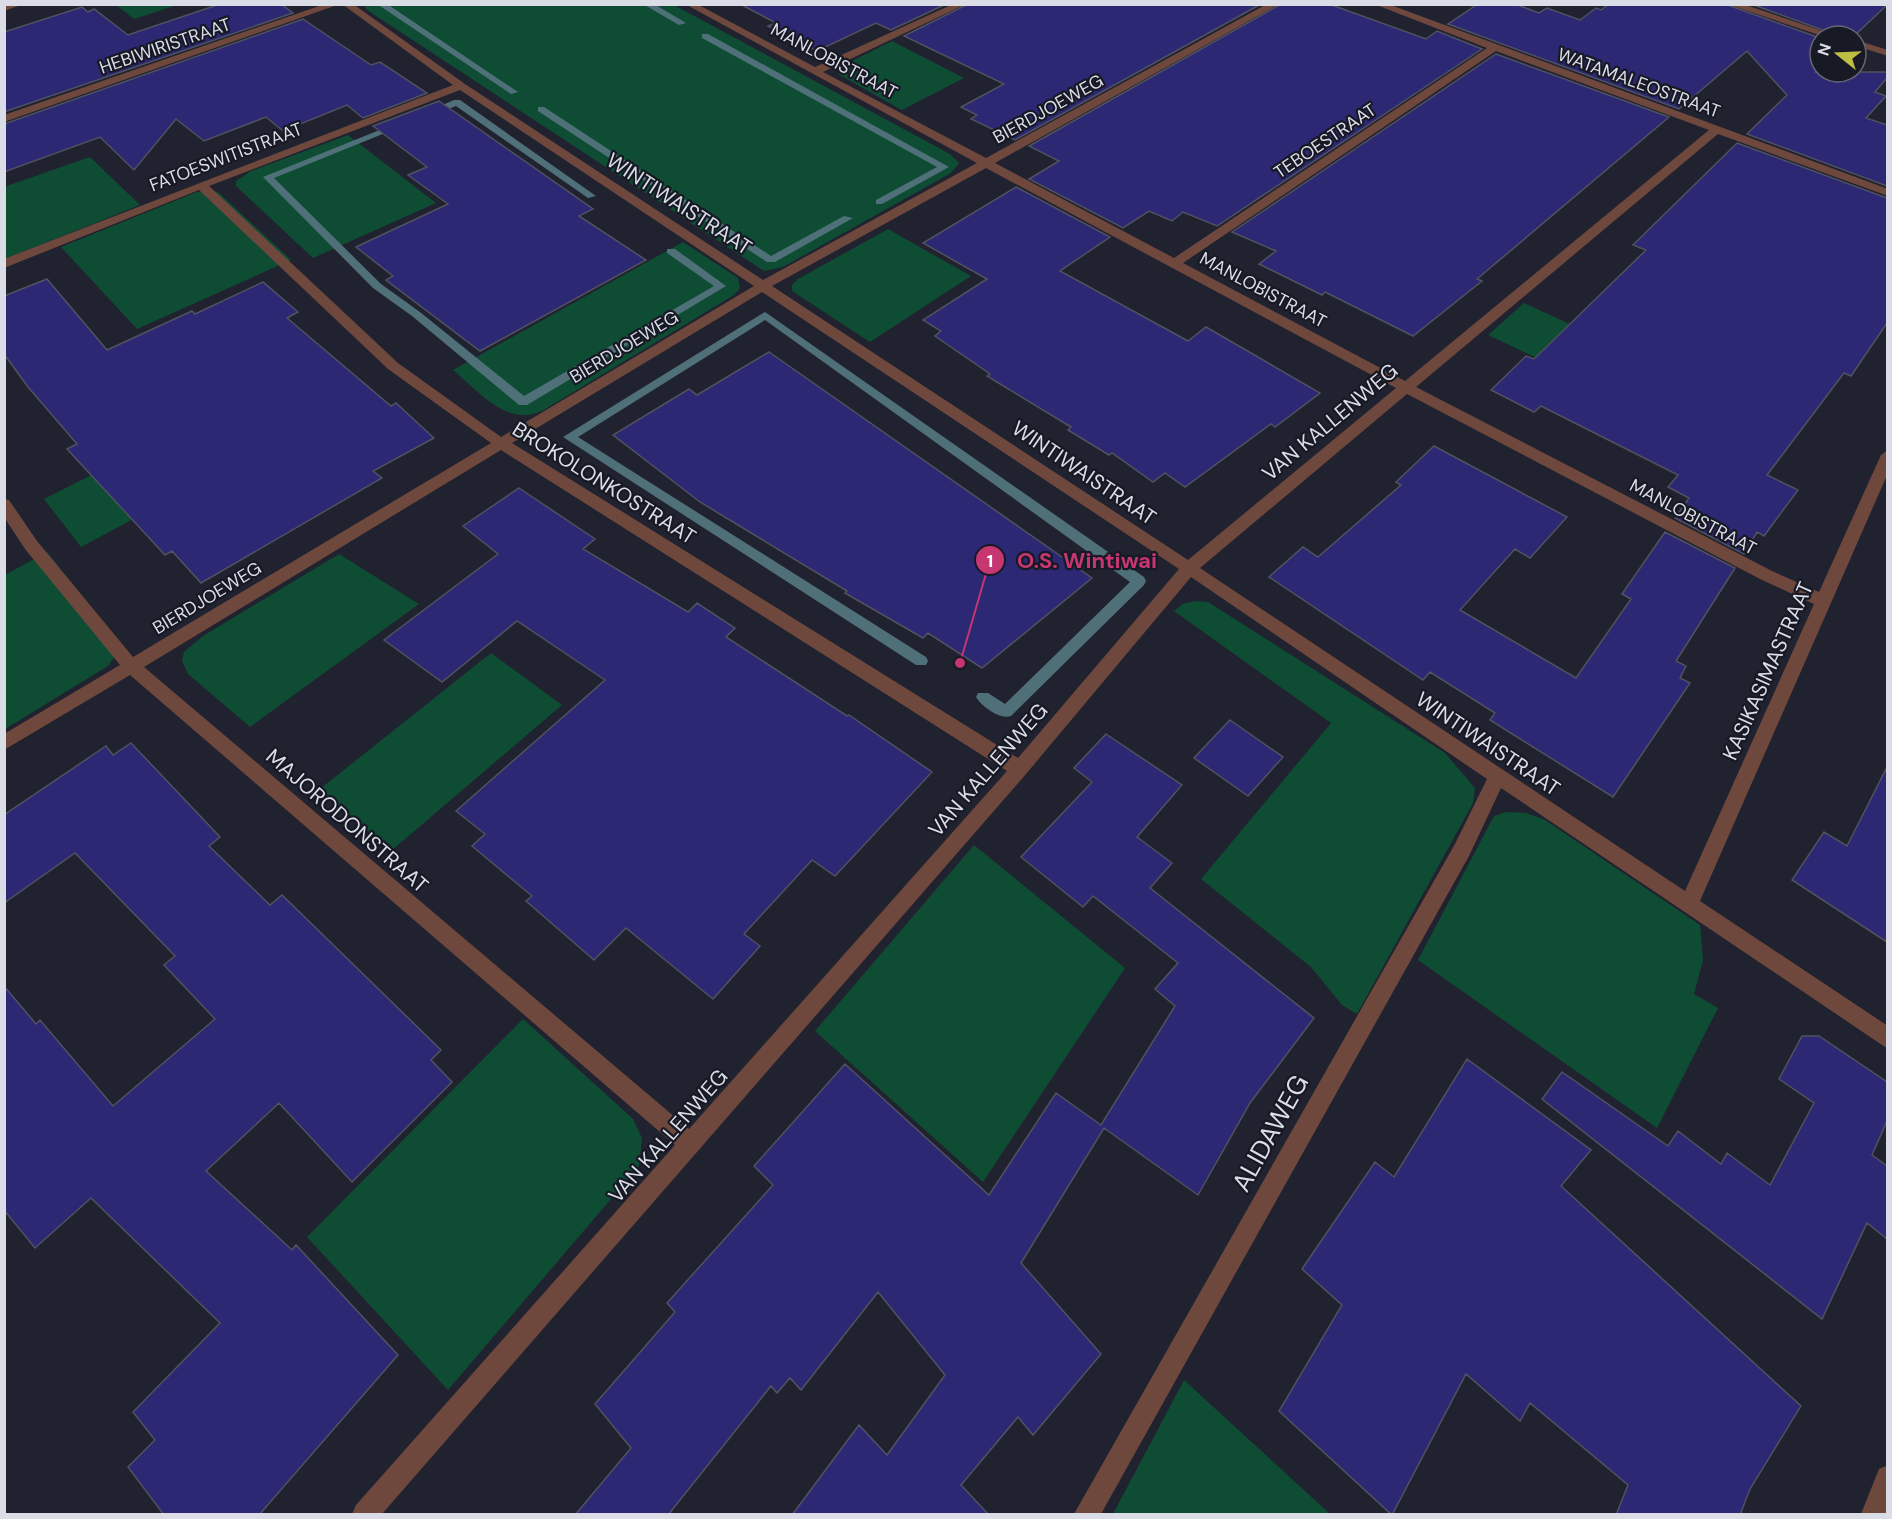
<svg xmlns="http://www.w3.org/2000/svg" width="1892" height="1519" viewBox="0 0 1892 1519" font-family="'DM Sans',sans-serif">
<style>
.green{fill:#0e4d34}
.lines{fill:none;stroke-linecap:round;stroke-linejoin:round}
.stream{fill:#507079;fill-rule:evenodd}
.building{fill:#2c2874;stroke:#505260;stroke-width:1.5}
.street{fill:#6e483d;fill-rule:evenodd}
.labels{text-anchor:middle;stroke-width:4.5;stroke-linejoin:round;paint-order:stroke}
.far-street-label{font-size:18px;fill:#dbdde6;stroke:#171925}
.street-label{font-size:21px;fill:#dbdde6;stroke:#171925}
.near-street-label{font-size:26px;fill:#dbdde6;stroke:#171925}
.leader{fill:none;stroke:#c63670;stroke-width:2}
.callout-dot{fill:#c63670;stroke:#171925;stroke-width:2}
.mark-label{font-size:18px;text-anchor:middle;font-weight:bold;fill:#fff}
.callout-label{font-size:22px;text-anchor:middle;font-weight:bold;fill:#c63670;stroke:#171925;stroke-width:4.5;stroke-linejoin:round;paint-order:stroke}
</style>
<rect width="100%" height="100%" fill="#21222f"/>
<path class="green" d="M116,5h61l-43,14z
M364,5h310l276,149 9,9 -8,10 -168,94 -19,4 -397,-261z
M892,41l72,37 -62,32 -64,-36 4,-8z
M348,135l88,68 -123,55 -77,-72v-5l15,-10z
M90,157l50,48 -135,54 -1,-72z
M211,190l7,2 73,68 -154,69 -76,-82 136,-55z
M888,229l83,47 -101,66 -78,-51v-6l6,-6z
M683,242l55,36 2,10 -6,7 -192,116c-36,16 -63,-20 -89,-41z
M1524,303l165,76 -30,37 -171,-81z
M220,410l40,41 -179,96 -37,-48z
M47,552l63,79 6,24 -8,11 -103,63v-154z
M339,554l80,50 -169,123 -62,-53 -6,-13 2,-9 19,-16z
M1195,601l13,1 237,151 30,35 -2,15 -116,211 -15,-9 -31,-38 -110,-88 130,-156 -157,-112 9,-7z
M491,653l71,52 -171,146 -71,-62z
M1506,812l20,1 19,7 155,105 3,35 -9,34 24,14 -61,120 -239,-168 76,-144z
M974,845l151,123 -142,214 -168,-151z
M523,1019l110,100 9,19 -3,28 -191,224 -141,-153z
M1184,1380l146,134h-217z"/>
<g class="lines">
<path class="stream" d="M377,4h10l131,88 -7,2z
M643,4h11l32,19 -7,2z
M702,34h6l241,133 -67,37h-6v-4l61,-33 -235,-129z
M454,100h6l136,96 -8,2 -132,-92 -26,10 -8,-2z
M538,107h6l227,149 73,-40 9,2 -78,44h-8l-229,-151z
M397,123l8,2 -131,53 107,106 39,28 104,84 190,-110 -47,-33v-4h8l51,37 -199,119h-8l-107,-89 -39,-28 -110,-111z
M765,312l379,265 2,4 -2,4 -133,131c-11,4 -30,-10 -35,-19l2,-4h10l17,11 125,-122 -365,-262 -187,117 348,220 2,4 -2,4h-10l-353,-228z"/>
</g>
<path class="building" d="M220,4h61l12,9 -289,99v-80l78,-25 6,5 6,-3 34,26z
M740,4h206l-55,26 -15,-7 -59,28 -49,-25 8,-3z
M968,4h293l-246,136 -44,-21 6,-4 -16,-8 43,-23 -100,-48z
M1281,4h48l97,35 11,-8 45,18 -265,177 -34,-14 -11,9 -23,-10 -26,17 -94,-49 30,-18 -30,-15z
M1478,4h37l24,9 8,-5 33,12 16,-12 5,2 8,-6h116l95,34v30l-4,4h71v6l-12,14 11,4 -20,22 21,7v61l-140,-52 40,-39 -40,-44 -68,58 -231,-85z
M1751,4h136v1l-33,31h-15z
M303,19l68,46 9,-3 47,31 -64,25 -16,-13 -64,26 -17,-14 -62,24 -28,-22 -42,51 -34,-33 -96,35v-48z
M1496,54l173,63 -192,162 5,2 -69,55 -88,-44 -3,3 -63,-31 17,-13 -44,-19z
M439,101l154,108 -14,7 67,44 -166,91 -94,-71 7,-4 -37,-29 92,-43 -40,-29 19,-8 -54,-41z
M1737,143l150,55v125l-36,53 -7,-3 -77,102 31,15 -34,46 -7,-4 -13,22 -69,-36 14,-20 -21,-11 10,-12 -137,-69 -7,6 -43,-22 35,-34 8,3 112,-109 -13,-5z
M1016,187l94,50 -50,34 128,70 18,-14 114,66 -45,34 -4,-3 -86,63 -20,-14 -12,9 -41,-29 -3,2 -41,-25 3,-3 -84,-51 3,-2 -55,-38 6,-5 -18,-11 64,-41 -64,-36z
M47,279l60,71 85,-39 3,3 68,-32 35,30 -11,6 104,88 5,-3 38,35 -61,33 9,7 -181,105 -29,-32 -7,4 -98,-106 10,-5 -49,-57 -24,-33v-58z
M769,352l323,226 -110,90 -54,-35 -5,5 -78,-45 2,-2 -147,-89 -87,-67 76,-46 8,6z
M1434,446l133,71 -37,41 -15,-9 -55,61 116,68 55,-79 -9,-5 43,-62 70,36 -59,93 10,5 -6,12 10,5 -77,114 -123,-77 5,-7 -65,-41 -7,8 -154,-103 34,-30 15,10 83,-72 -5,-3z
M519,488l76,51 -12,10 105,63 9,-9 38,25 -9,9 121,79 2,-1 83,57 -97,104 -23,-16 -68,74 16,12 -47,53 -87,-71 -32,32 -68,-59 6,-5 -60,-50 13,-12 -29,-23 149,-131 -88,-59 -75,61 -58,-42 114,-86 -35,-28z
M1230,720l53,37 -35,39 -54,-38z
M1106,734l76,51 -45,52 35,26 -22,25 164,130 -64,85 -52,92 -94,-67 -83,135 80,91 -68,81 -15,-18 -57,68 28,30h-197l67,-90 28,30 58,-80 -67,-83 -77,98 -11,-12 -13,15 -6,-7 -103,129h-93l56,-67 -36,-44 80,-92 -8,-9 106,-118 -19,-19 91,-102 144,131 67,-102 45,32 74,-119 -20,-17 23,-26 -85,-67 -10,11 -62,-50 71,-75 -18,-14z
M131,743l89,94 -11,9 61,59 12,-10 159,155 -10,10 21,22 -100,100 -73,-79 -73,68 86,79 4,-5 102,110 -139,160h-95l-36,-48 27,-27 -22,-28 87,-89 -129,-125 -56,50 -31,-38v-224l32,38 4,-4 73,86 102,-87 -51,-54 11,-9 -100,-103 -71,50v-88l102,-69 7,9z
M1887,767v175l-95,-62 32,-48 23,14z
M1802,1036h17l68,46v39l-15,34 15,11v73l-20,-16 -45,96 -280,-220 20,-27 106,74 10,-15 43,33 6,-11 43,32 44,-82 -35,-24z
M1467,1059l124,91 -30,36 240,220 -51,83 -10,26h-124l12,-30 -98,-82 -10,18 -54,-47 -74,141 -113,-104 63,-106 -40,-36 73,-107 19,15z"/>
<g class="lines">
<path class="street" d="M19,4l-1,2 -14,5v-6z
M325,4h15l-336,118v-7z
M342,4h11l112,80 298,196 214,-117 -292,-159h12l118,63 138,-63h13l-143,68 163,86 281,-154h12l-284,159 179,95 313,-210 -113,-44h14l500,185v7l-170,-62 -302,253 356,184 47,21 62,-137 7,-5v23l-188,428 188,125v23l-387,-261 -32,68 -368,658h-27l381,-670 32,-65 -296,-202 -165,197 -644,740h-30l4,-9 319,-360 -545,-470 -126,75v-16l116,-69 -95,-116 -21,-32v-18l5,1 28,41 96,116 358,-214 -103,-74 -189,-179 -195,78v-9l449,-174zM1496,51l213,79 -304,251 -222,-118zM460,90l294,196 -253,151 -103,-74 -189,-177zM986,168l410,220 -208,172 -416,-274zM762,292l417,277 -161,189 -506,-315zM1407,394l353,185 54,25 -129,287 -485,-323zM501,450l506,321 -318,358 -545,-462z
M1727,4h16l94,32h-15z
M1856,40l32,10v6l-32,-10z
M1888,1465l-1,49h-26l18,-45z"/>
</g>
<g class="labels">
<g class="far-street-label">
<text transform="translate(165 46) rotate(-19)" y="6">HEBIWIRISTRAAT</text>
<text transform="translate(834 61) rotate(28)" y="6">MANLOBISTRAAT</text>
<text transform="translate(1639 83) rotate(20)" y="6">WATAMALEOSTRAAT</text>
<text transform="translate(1048 109) rotate(-29)" y="6">BIERDJOEWEG</text>
<text transform="translate(1325 141) rotate(-34)" y="6">TEBOESTRAAT</text>
<text transform="translate(226 157) rotate(-21)" y="6">FATOESWITISTRAAT</text>
<text transform="translate(1263 290) rotate(28)" y="6">MANLOBISTRAAT</text>
<text transform="translate(624 347) rotate(-31)" y="6">BIERDJOEWEG</text>
<text transform="translate(1693 517) rotate(28)" y="6">MANLOBISTRAAT</text>
<text transform="translate(207 598) rotate(-31)" y="6">BIERDJOEWEG</text>
</g>
<g class="street-label">
<text transform="translate(679 204) rotate(33)" y="7">WINTIWAISTRAAT</text>
<text transform="translate(1330 422) rotate(-40)" y="7">VAN KALLENWEG</text>
<text transform="translate(1084 473) rotate(34)" y="7">WINTIWAISTRAAT</text>
<text transform="translate(604 483) rotate(32)" y="7">BROKOLONKOSTRAAT</text>
<text transform="translate(1768 671) rotate(-66)" y="7">KASIKASIMASTRAAT</text>
<text transform="translate(1488 744) rotate(34)" y="7">WINTIWAISTRAAT</text>
<text transform="translate(988 770) rotate(-49)" y="7">VAN KALLENWEG</text>
<text transform="translate(347 821) rotate(41)" y="7">MAJORODONSTRAAT</text>
<text transform="translate(668 1136) rotate(-49)" y="7">VAN KALLENWEG</text>
</g>
<g class="near-street-label">
<text transform="translate(1270 1133) rotate(-61)" y="9">ALIDAWEG</text>
</g>
</g>
<path class="leader" d="M960 663L990 560"/>
<g class="callout-dot">
<circle cx="960" cy="663" r="6"/>
<circle cx="990" cy="560" r="15"/>
</g>
<g class="mark-label">
<text x="990" y="567">1</text>
</g>
<g class="callout-label">
<text x="1087" y="568">O.S. Wintiwai</text>
</g>
<rect width="1892" height="1519" fill="none" stroke="#dbdde6" stroke-width="12"/>
<g transform="translate(1838 54) rotate(288)"><circle r="28" fill="#171925" stroke="#656772" stroke-width="1.5"/>
<path d="M0-4.5L10 22L0 15L-10 22Z" fill="#bebf42"/>
<text y="-9" font-size="16" font-weight="bold" text-anchor="middle" fill="#dbdde6">N</text>
</g>
</svg>
